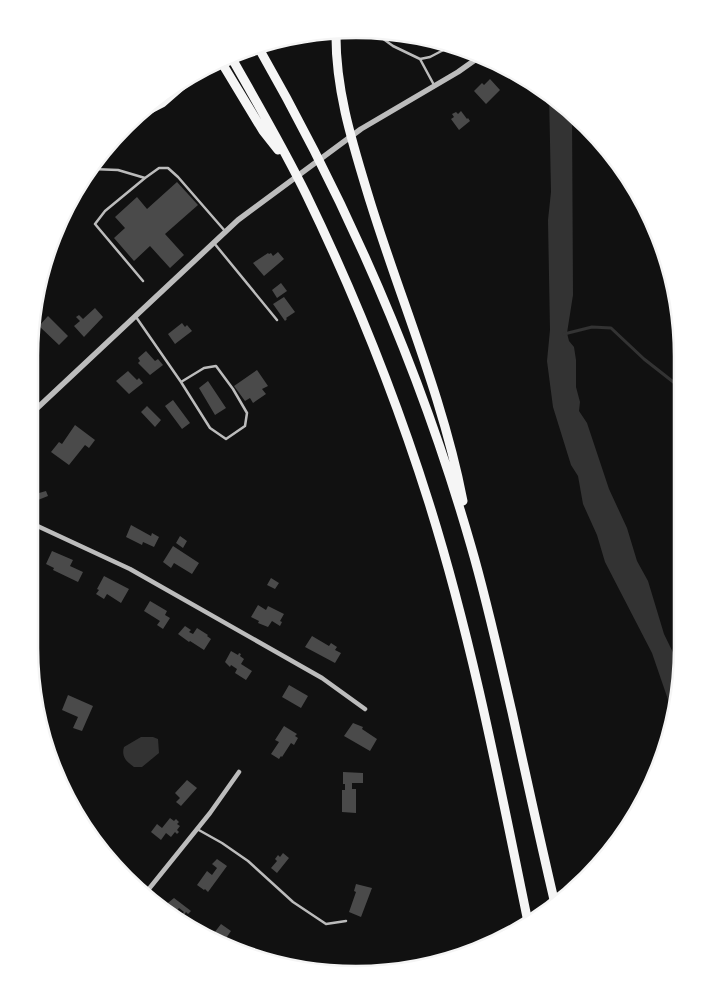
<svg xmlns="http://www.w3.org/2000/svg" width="712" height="1003" viewBox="0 0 712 1003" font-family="'Asap Condensed',sans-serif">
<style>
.water{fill:#333}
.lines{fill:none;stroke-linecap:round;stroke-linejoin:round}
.stream{stroke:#333;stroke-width:3}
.building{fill:#4a4a4a}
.service{stroke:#bcbcbc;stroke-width:2.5}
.minor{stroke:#bcbcbc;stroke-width:4.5}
.tertiary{stroke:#bcbcbc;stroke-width:5.5}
.motorway{stroke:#f5f5f5;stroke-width:9}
.rim{fill:none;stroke:#f5f5f5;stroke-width:2.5}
</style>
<rect width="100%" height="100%" fill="#111"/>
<path class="water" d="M549,92l23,20 1,183 -6,38 2,8 5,6 2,13v27l4,15 -1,9 8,12 22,66 18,39 10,33 11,20 16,53 18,37 -8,46 -22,-64 -47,-91 -8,-27 -14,-31 -5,-28 -7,-11 -18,-58 -6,-46 3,-31 -2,-110 3,-28z
M141,737h12l5,2 1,14 -17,14h-8c-7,-5 -13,-10 -10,-20z"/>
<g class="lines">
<path class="stream" d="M564,334l28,-7 19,1 33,31 37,29"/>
</g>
<path class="building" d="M490,79l10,11 -14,14 -12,-13 8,-8 2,2z
M461,111l6,8 1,-1 2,3 -11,9 -8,-11 3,-2 -2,-3 4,-2 2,2z
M177,182l21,23 -33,29 19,21 -14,13 -20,-22 -16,15 -20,-23 11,-10 -10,-11 22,-20 10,12z
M278,252l6,7 -20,17 -11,-13 15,-10 1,1 2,-1 2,3z
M281,283l6,8 -10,7 -5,-8z
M284,297l11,15 -9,6 1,1 -2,2 -12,-17z
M95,308l8,9 -19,20 -10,-11 6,-5 -4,-4 3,-2 4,4z
M48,316l20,20 -9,9 -20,-19z
M182,323l3,4 2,-2 5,6 -17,13 -7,-10z
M146,351l9,10 3,-2 5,6 -13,10 -12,-12 2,-2 -2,-3z
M257,370l11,16 -6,3 4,5 -13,9 -3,-5 -5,3 -11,-15z
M128,371l9,9 2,-2 4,5 -14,11 -13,-13z
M208,381l18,27 -11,7 -16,-27z
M173,400l17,23 -8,6 -17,-23z
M147,406l14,14 -6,7 -14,-15z
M75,425l20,15 -6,8 -4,-3 -16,20 -18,-13 8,-10 3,2z
M37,489l2,4 7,-2 2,5 -15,6 -1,-11z
M131,525l20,11 1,-3 7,4 -5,10 -11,-5 -1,3 -16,-8z
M180,536l7,5 -4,7 -7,-5z
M173,546l26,17 -7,11 -18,-11 -3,5 -8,-6z
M52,551l21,9 -3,6 13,6 -5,10 -25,-12 1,-2 -8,-4z
M104,576l25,13 -8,14 -14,-9 -3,5 -8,-5 3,-4 -2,-1z
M271,578l8,5 -4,6 -8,-4z
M150,601l17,10 -2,4 5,3 -7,11 -6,-4 3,-4 -16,-10z
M258,605l8,5 2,-4 16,8 -4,7 2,1 -2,4 -8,-5 -4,6 -10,-4 1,-2 -8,-4z
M185,626l6,4 -2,2 4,2 4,-6 11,7 -1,1 4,3 -7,11 -14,-9 -1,1 -11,-8z
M312,636l17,10 2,-3 6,4 -2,3 6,3 -6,10 -30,-16z
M231,651l7,4 1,-2 2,1 -1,2 4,3 -3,5 11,7 -6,9 -11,-7 2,-4 -6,-4 -1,2 -5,-5z
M289,685l19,11 -7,12 -19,-11z
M68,695l25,11 -11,25 -9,-3 5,-11 -16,-7z
M353,723l10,4 -1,2 15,10 -7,12 -26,-15z
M284,726l13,8 -2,2 3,2 -4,7 -3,-2 -9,14 -1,-1 -2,3 -8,-5 8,-12 -4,-2z
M343,772l20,1v10h-11v6h4v24l-14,-1v-22h3v-6h-2z
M187,780l10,8 -16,18 -5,-4 4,-4 -5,-5z
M170,818l4,3 2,-2 3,3 -2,2 3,2 -3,4 2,2 -2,2 -2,-2 -4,5 -5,-4 -5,7 -10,-8 6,-8 5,4z
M107,849l8,8 -1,2 12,10 -3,4 -19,-21z
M283,853l6,5 -12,15 -6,-5 6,-7 -2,-2 3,-4 2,2z
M217,859l10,7 -19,26 -3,-3 -1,1 -7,-5 10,-14 5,4 5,-7 -5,-4z
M356,884l16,4 -11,29 -12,-5 7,-20 -2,-1z
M174,898l17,13 -3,3 -2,-2 -2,3 -2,-1 2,-2 -5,-4 -5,6 -11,-7z
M221,924l10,7 -9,13 -11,-7z"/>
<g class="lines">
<path class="service" d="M382,30v8l11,8 27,13 14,26
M420,59l10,-2 23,-12
M92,169l26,1 27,8 14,-10h9l10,9 47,54
M214,243l63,77
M143,281l-48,-57 10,-13 40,-33
M136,317l45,65 29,46 16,11 19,-13 2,-13 -14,-24 -17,-23 -12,2 -23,14
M32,478l3,-7 -3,-2
M197,829l25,14 26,18 45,41 33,22 20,-3"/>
<path class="minor" d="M31,523l99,46 192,109 43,31
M144,895l66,-82 29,-41"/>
<path class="tertiary" d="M33,412l205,-192 123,-91 97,-57 24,-17"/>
<path class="motorway" d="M336,31c-1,59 17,114 34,170 31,100 73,197 93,300
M257,45c90,157 164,327 214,501 16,55 28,110 41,166 14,64 28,128 43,192
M230,55c26,46 53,92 76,139 48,99 90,204 123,309 43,137 70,278 99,419
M220,60l43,71 15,19
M133,118l29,-15 39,-34"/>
</g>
<path d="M0 0H712V1003H0ZM356 38H356A318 318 0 0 1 674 356V648A318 318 0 0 1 356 966H356A318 318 0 0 1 38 648V356A318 318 0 0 1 356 38Z" fill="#fff" fill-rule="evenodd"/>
<path class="rim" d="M356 38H356A318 318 0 0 1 674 356V648A318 318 0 0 1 356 966H356A318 318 0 0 1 38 648V356A318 318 0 0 1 356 38Z"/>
</svg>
